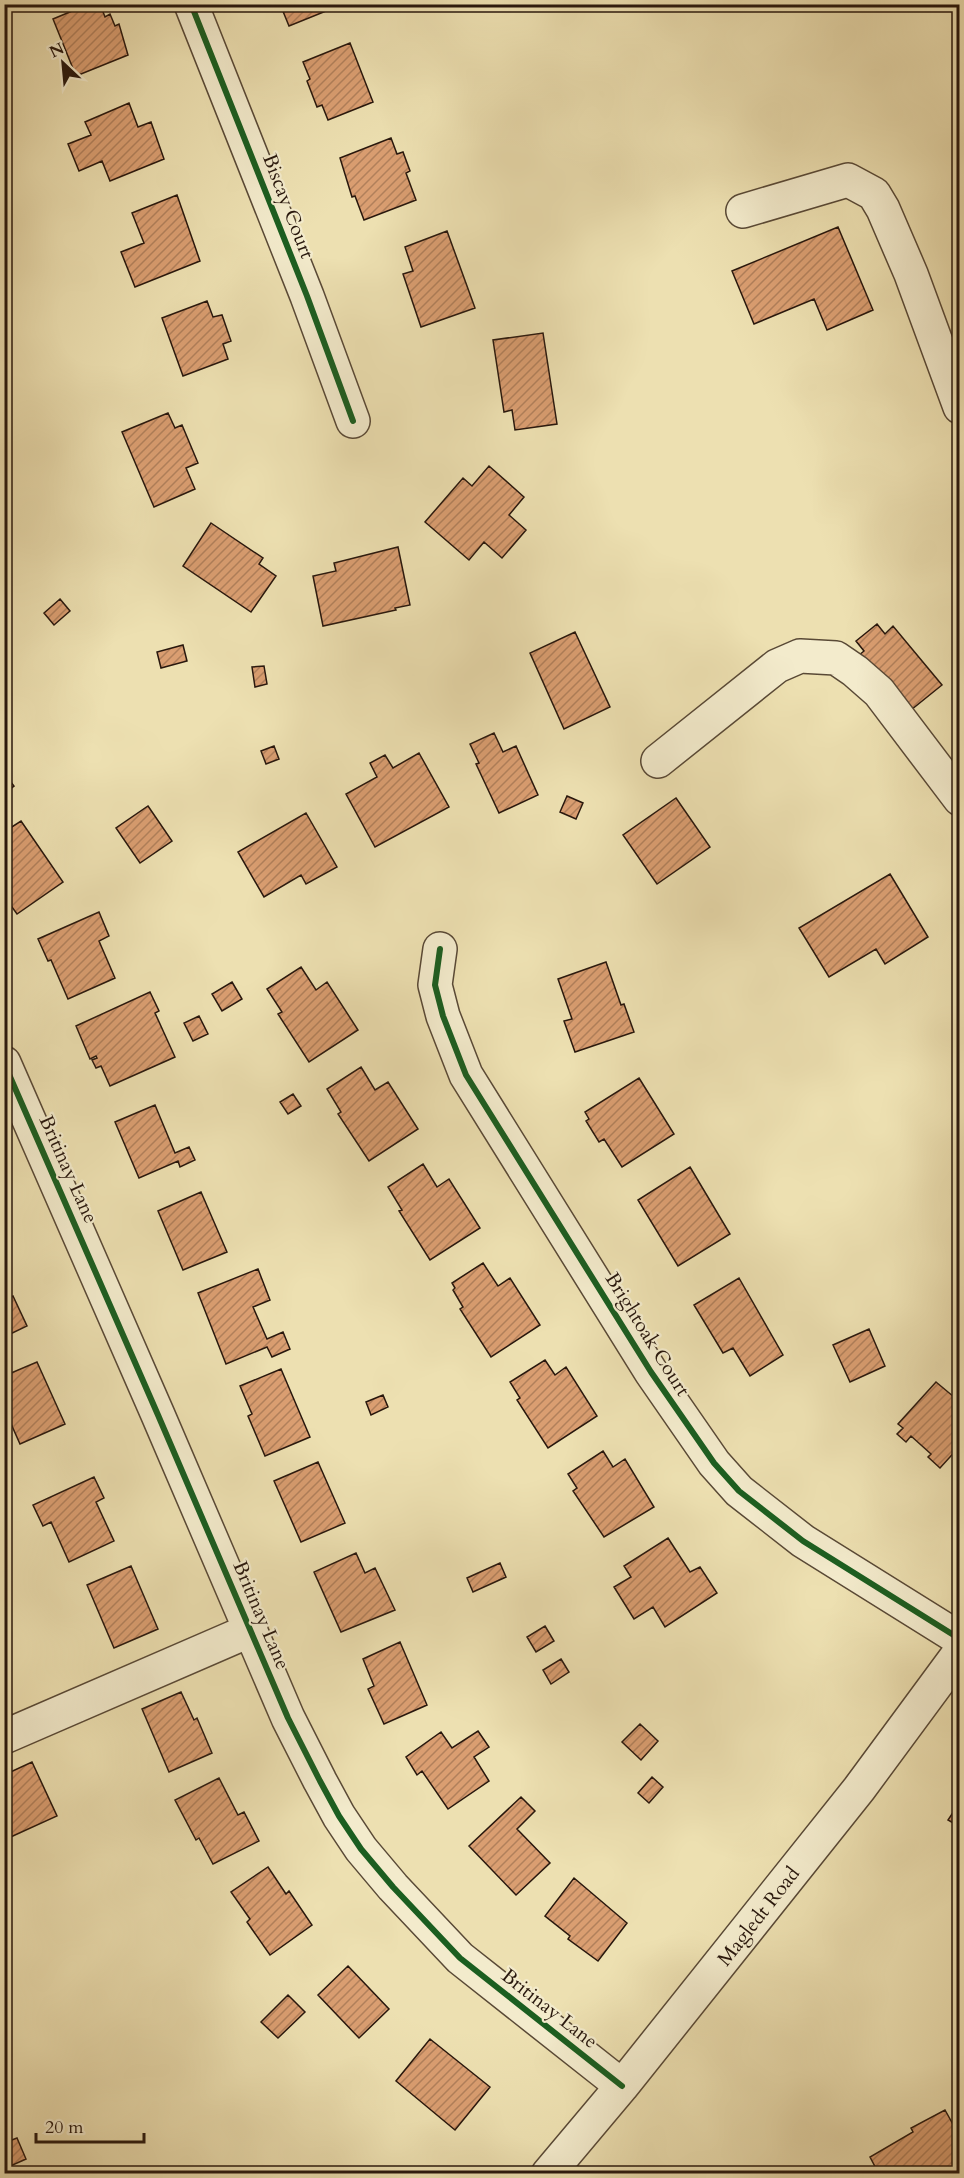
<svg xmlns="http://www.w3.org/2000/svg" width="964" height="2178" viewBox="0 0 964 2178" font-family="Cardo,serif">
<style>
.building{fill:url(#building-hatch);stroke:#28170d;stroke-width:1.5}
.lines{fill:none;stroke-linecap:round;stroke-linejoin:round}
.minor-casing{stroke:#594936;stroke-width:36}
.minor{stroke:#f3ebcc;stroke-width:33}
.cycleway-casing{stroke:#f3ebcc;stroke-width:10}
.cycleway{stroke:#1b5e20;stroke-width:6}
.labels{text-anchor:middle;stroke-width:4.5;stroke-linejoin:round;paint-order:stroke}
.street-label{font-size:20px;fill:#28170d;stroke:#f3ebcc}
</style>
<defs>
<pattern id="building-hatch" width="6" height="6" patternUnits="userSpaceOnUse" patternTransform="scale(1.5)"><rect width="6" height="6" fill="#da9e71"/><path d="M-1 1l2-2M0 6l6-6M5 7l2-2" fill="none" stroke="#b1805b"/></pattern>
</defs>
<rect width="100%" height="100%" fill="#ede0b1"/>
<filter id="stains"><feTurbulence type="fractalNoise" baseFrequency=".00333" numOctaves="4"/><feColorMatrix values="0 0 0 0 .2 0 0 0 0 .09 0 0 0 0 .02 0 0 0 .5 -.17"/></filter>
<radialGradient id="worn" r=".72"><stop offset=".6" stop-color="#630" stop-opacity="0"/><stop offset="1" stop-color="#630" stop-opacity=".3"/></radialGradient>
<path class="building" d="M89,4h11l5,13 5,-3 5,12 4,-2 9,31 -52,21 -23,-57z
M280,4h61v1l-52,21z
M350,43l23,59 -45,18 -6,-15 -5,2 -10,-26 3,-2 -7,-17z
M129,103l9,24 13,-5 13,37 -54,22 -8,-20 -23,10 -11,-27 23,-9 -6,-13z
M391,138l6,16 6,-2 7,19 -4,2 10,27 -52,20 -9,-24 -3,1 -12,-39z
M177,195l23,66 -65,26 -14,-35 23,-9 -12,-30z
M838,227l35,83 -46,20 -13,-31 -60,25 -22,-53z
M447,231l28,77 -54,19 -18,-53 10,-3 -8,-24z
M207,301l6,16 9,-2 9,26 -8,3 5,15 -45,17 -21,-58z
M543,333l14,91 -42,6 -3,-20 -8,2 -11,-72z
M168,413l7,15 7,-3 16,38 -12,5 9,21 -41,18 -32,-75z
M489,466l35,31 -15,18 17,15 -24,28 -18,-16 -15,18 -44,-38 38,-44 9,8z
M211,523l52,35 -4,6 17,12 -25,36 -68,-46z
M398,547l12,58 -15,3 1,2 -73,16 -10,-50 23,-5 -2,-8z
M60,599l10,12 -16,14 -10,-12z
M877,624l8,10 8,-8 49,59 -36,29 -48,-58 6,-5 -8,-10z
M575,632l35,75 -46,22 -34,-76z
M183,645l4,16 -26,7 -4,-16z
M264,666l3,18 -12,3 -3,-20z
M494,733l9,19 13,-6 22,49 -39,18 -23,-49 3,-1 -9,-19z
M274,746l5,13 -13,5 -5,-13z
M419,753l30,54 -74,40 -29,-53 31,-17 -7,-14 15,-8 8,13z
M4,773l10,13 -10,8z
M567,796l16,7 -7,16 -16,-7z
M676,798l34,49 -53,37 -34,-49z
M148,806l24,35 -32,22 -24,-35z
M306,813l31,54 -31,17 -5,-9 -37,22 -26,-45z
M21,821l42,61 -46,32 -13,-18v-64z
M890,874l38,63 -43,27 -9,-15 -47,28 -30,-49z
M99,912l10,24 -10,5 16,37 -47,21 -17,-39 -3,1 -10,-22z
M606,962l15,43 3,-1 10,28 -59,20 -11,-31 8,-2 -14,-40z
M301,967l15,23 11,-8 31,48 -49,32 -31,-48 4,-2 -15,-23z
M232,982l10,17 -20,12 -10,-17z
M150,992l9,19 -4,2 20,44 -65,29 -9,-20 -5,2 -4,-8 5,-2 -1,-2 -6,3 -14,-33z
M199,1016l9,18 -15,7 -9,-18z
M361,1067l14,23 13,-8 30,47 -49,32 -31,-47 3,-2 -14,-23z
M639,1078l35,56 -52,33 -18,-28 -5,3 -13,-21 3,-2 -4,-7z
M293,1094l8,12 -13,8 -8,-12z
M155,1105l20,48 14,-6 6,13 -15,7 -2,-6 -39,17 -24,-56z
M423,1164l14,23 12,-8 31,49 -50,32 -31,-49 3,-1 -14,-23z
M690,1167l40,67 -52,32 -40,-66z
M201,1192l26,60 -44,18 -25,-59z
M483,1263l15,23 12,-8 30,47 -49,32 -31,-48 3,-2 -10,-17 2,-2 -3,-5z
M258,1269l12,31 -17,7 14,32 16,-7 7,17 -18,8 -5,-10 -41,17 -28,-71z
M739,1278l44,77 -33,21 -17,-28 -10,5 -29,-48z
M4,1288l5,10 4,-2 14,30 -23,11z
M869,1329l16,37 -35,16 -17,-37z
M545,1360l10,15 11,-8 31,49 -49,32 -31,-48 3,-2 -10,-16z
M37,1362l28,62 -45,20 -16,-36v-32z
M281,1369l29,68 -45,19 -17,-40 4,-2 -12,-28z
M936,1382l24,20v44l-20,22 -12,-11 3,-3 -20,-18 -5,6 -9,-8 6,-6 -5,-4z
M383,1395l5,12 -17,8 -5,-13z
M603,1451l10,16 12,-8 29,48 -50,30 -31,-46 4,-3 -9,-14z
M318,1462l27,61 -44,19 -27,-61z
M94,1477l10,21 -8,4 18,39 -45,21 -18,-40 -8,4 -10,-21z
M668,1538l22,34 10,-5 17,26 -52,34 -12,-20 -19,12 -20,-32 17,-10 -7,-11z
M356,1553l9,20 10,-5 20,42 -54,22 -27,-60z
M500,1563l6,14 -33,15 -6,-14z
M131,1566l27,63 -44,19 -27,-63z
M545,1626l9,15 -18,11 -9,-15z
M400,1642l27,63 -43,19 -16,-35 6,-3 -11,-27z
M561,1659l8,13 -18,12 -8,-14z
M181,1692l13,28 3,-2 15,35 -43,19 -27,-63z
M640,1724l18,17 -17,19 -19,-18z
M478,1731l11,16 -15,10 15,24 -41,28 -26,-38 -5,4 -11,-18 35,-25 11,16z
M32,1762l25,54 -53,24v-65z
M652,1777l11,10 -14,16 -11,-10z
M219,1778l19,37 6,-3 15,29 -46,23 -14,-26 -3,2 -21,-40z
M521,1797l14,14 -18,18 33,34 -34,32 -47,-49z
M960,1802v25l-12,-7z
M268,1867l18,27 3,-3 23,34 -42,30 -23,-33 3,-3 -19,-27z
M574,1878l53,45 -29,38 -30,-22 2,-3 -25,-20z
M348,1966l41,43 -30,29 -41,-43z
M288,1995l17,17 -27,26 -17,-16z
M430,2039l60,48 -35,43 -59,-49z
M945,2110l15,27v37h-81l-9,-17 43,-25 -2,-4z
M17,2138l9,21 -20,9 -2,-25z"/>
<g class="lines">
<defs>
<path id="minor" d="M191,4l116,292 46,125
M743,211l105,-31 26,14 9,15 28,65 49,133
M658,761l119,-95 23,-10 36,2 19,13 24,21 81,107
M440,949l-5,36 8,31 23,59 185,297 63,91 25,28 64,50 157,98
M4,1063l154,352 130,303 32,63 19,35 22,33 32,38 67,71 162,128
M4,1737l247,-107
M548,2174l74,-88 237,-297 101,-137"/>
</defs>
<use href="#minor" class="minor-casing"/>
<use href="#minor" class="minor"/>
<defs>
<path id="cycleway" d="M191,4l116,292 46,125
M440,949l-5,36 8,31 23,59 185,297 63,91 25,28 64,50 157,98
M4,1063l154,352 130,303 32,63 19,35 22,33 32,38 67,71 162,128"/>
</defs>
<use href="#cycleway" class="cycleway-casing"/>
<use href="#cycleway" class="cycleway"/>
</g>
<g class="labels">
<g class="street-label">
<text transform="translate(289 206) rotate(69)" y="7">Biscay Court</text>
<text transform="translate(69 1169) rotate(66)" y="7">Britinay Lane</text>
<text transform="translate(648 1334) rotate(58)" y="7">Brightoak Court</text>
<text transform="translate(262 1615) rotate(67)" y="7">Britinay Lane</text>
<text transform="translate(758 1916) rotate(-52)" y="7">Magledt Road</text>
<text transform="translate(550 2008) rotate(38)" y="7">Britinay Lane</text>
</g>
</g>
<rect width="964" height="2178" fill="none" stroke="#ede0b1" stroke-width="24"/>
<rect x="6" y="6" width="952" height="2166" fill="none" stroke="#28170d" stroke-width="3"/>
<rect x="12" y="12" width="940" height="2154" fill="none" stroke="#28170d" stroke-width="1.5"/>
<g transform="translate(63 63) rotate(334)" stroke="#f3ebcc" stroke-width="4.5" paint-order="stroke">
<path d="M0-4.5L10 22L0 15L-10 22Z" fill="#28170d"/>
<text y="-9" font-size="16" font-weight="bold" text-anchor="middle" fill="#28170d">N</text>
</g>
<path d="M36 2133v9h108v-9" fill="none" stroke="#28170d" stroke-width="3"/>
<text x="45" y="2133" font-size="18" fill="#28170d" stroke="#f3ebcc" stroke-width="4.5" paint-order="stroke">20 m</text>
<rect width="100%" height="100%" filter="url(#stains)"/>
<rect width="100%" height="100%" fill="url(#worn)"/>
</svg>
